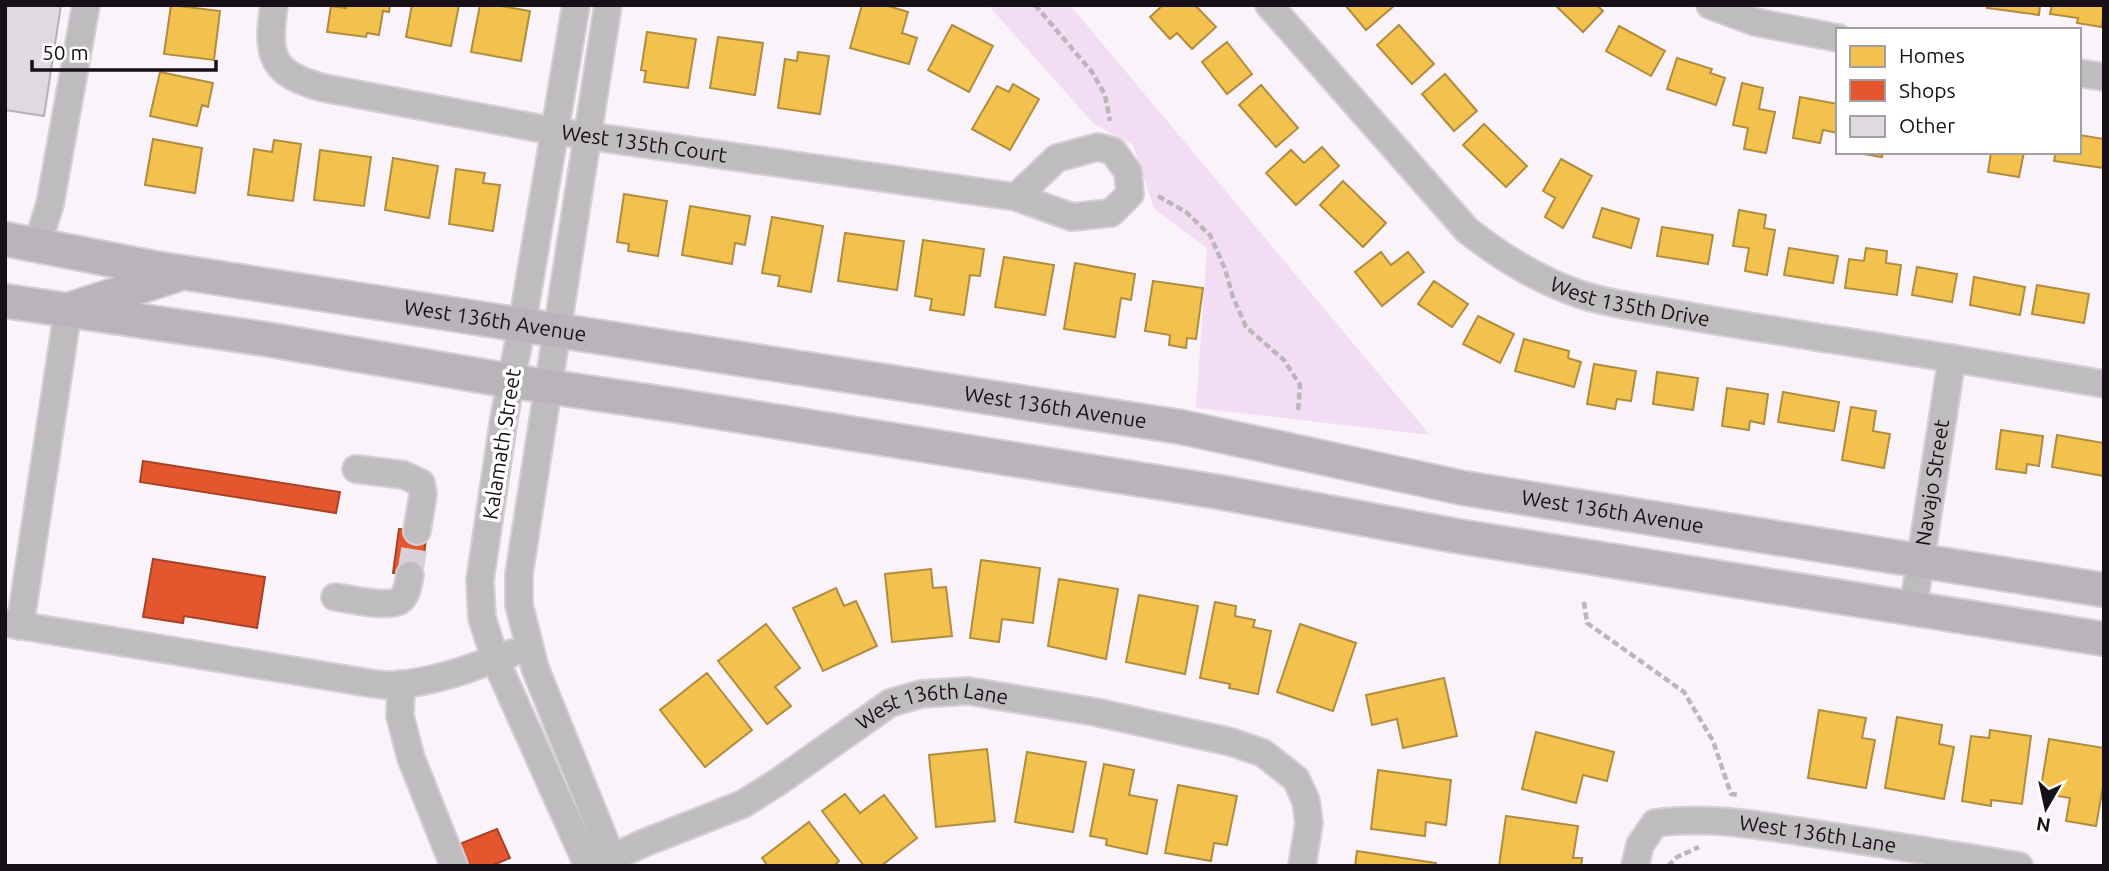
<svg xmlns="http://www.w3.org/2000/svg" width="2109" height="871" viewBox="0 0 2109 871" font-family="Ubuntu,sans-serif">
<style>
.green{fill:#f3ddf4}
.homes{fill:#f2c14e;stroke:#b08c3e;stroke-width:2}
.shops{fill:#e4572e;stroke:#a64227;stroke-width:2}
.building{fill:#e0d9e0;stroke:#b7b1b7;stroke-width:2}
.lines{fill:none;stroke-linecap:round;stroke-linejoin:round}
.minor-tunnel{stroke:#d8d2d8;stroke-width:26;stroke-dasharray:26 13;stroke-linecap:butt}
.minor-casing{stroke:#d5d0d5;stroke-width:30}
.major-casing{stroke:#d5d0d5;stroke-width:37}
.path{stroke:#bab7ba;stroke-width:4.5;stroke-dasharray:7 3.5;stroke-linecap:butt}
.minor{stroke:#bfbcbf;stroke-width:26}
.major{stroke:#b9b4b9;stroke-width:33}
.labels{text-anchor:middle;stroke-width:7;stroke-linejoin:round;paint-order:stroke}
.street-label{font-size:21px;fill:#171017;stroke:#fff}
</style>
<rect width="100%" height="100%" fill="#faf4fa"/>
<path class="green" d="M988,5h82l360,430 -234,-27 11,-160 -53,-39 -21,-64 -40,-22z"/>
<path class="homes" d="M171,5l49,6 -6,49 -50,-6z
M346,5h44l-1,7 -6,-1 -4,24 -12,-2 -1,4 -39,-5 4,-26 15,2z
M412,5h47l-8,41 -45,-9z
M480,5h15l35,6 -9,50 -50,-9z
M862,5h23l23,7 -6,21 15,5 -8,26 -59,-16z
M1163,5h32l21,22 -24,22 -15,-16 -7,6 -20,-22z
M1345,5h50l-29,25z
M1555,5h42l6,6 -20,21z
M1988,5h52l-1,10 -52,-7z
M2052,5h52l-2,22 -25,-4 1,-5 -28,-4z
M952,25l41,21 -24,46 -41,-22z
M1399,25l35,39 -22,20 -35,-39z
M1619,26l46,25 -14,25 -45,-25z
M647,32l49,7 -8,49 -44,-6 2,-11 -5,-1z
M718,37l45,6 -8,52 -45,-7z
M1227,42l25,32 -25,20 -25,-32z
M798,52l31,4 -9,58 -42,-6 7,-49 12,2z
M1677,58l35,11 -2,4 15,5 -9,27 -49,-16z
M160,72l53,11 -5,24 -6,-2 -5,21 -47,-10z
M1445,74l32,37 -23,20 -32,-37z
M1742,83l21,5 -4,21 16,3 -9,41 -22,-4 4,-21 -15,-3z
M1013,84l26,15 -29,51 -38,-21 25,-43 12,6z
M1261,85l37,43 -22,19 -37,-42z
M1800,97l38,7v29l-15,-3 -3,13 -27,-5z
M1484,124l43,42 -21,21 -43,-42z
M2079,135l25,4v29l-50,-7 2,-9h23z
M153,139l49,9 -7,45 -50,-8z
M274,140l27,4 -8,57 -45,-6 6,-46 18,3z
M1322,147l17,19 -43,39 -30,-32 25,-23 13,13z
M320,150l51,7 -7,49 -50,-6z
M1852,152h31l-1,5z
M1991,152h33l-5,25 -31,-5z
M393,158l45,8 -9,52 -44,-8z
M1561,159l31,17 -29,52 -18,-11 10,-19 -12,-7z
M456,169l29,4 -2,10 17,2 -7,46 -44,-7z
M1343,181l43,42 -23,24 -43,-42z
M624,194l43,7 -9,55 -30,-5 1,-7 -12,-2z
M690,206l60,10 -5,29 -10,-2 -3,21 -50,-9z
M1602,208l37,11 -8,29 -38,-11z
M1739,210l27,5 -2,13 11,2 -8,45 -22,-4 4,-23 -16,-2z
M772,217l51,9 -12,66 -33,-6 2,-10 -18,-3z
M1662,227l51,8 -5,29 -51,-8z
M845,233l59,8 -7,49 -59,-9z
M923,240l61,9 -4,27 -10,-1 -6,40 -34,-5 2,-11 -17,-3z
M1789,248l49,8 -5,27 -49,-8z
M1866,248l21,3 -1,12 15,2 -4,30 -52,-7 4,-29 15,2z
M1381,252l10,13 17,-13 16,20 -42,34 -27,-34z
M1004,257l50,8 -9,50 -50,-8z
M1075,263l60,11 -4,26 -10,-2 -6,39 -51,-8z
M1917,267l40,7 -5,28 -40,-7z
M1974,277l51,10 -5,28 -50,-10z
M1153,281l50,7 -7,51 -9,-1 -1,10 -17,-3 1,-10 -25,-4z
M1434,281l34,23 -16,23 -34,-23z
M2037,285l52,9 -5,29 -52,-9z
M1478,316l36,18 -14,29 -37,-19z
M1524,339l45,12 -1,7 13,4 -7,25 -59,-16z
M1594,364l42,7 -5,30 -14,-2 -2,10 -28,-5z
M1657,372l41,6 -5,32 -40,-6z
M1727,388l41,6 -4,30 -14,-3 -1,9 -27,-4z
M1783,392l56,10 -5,29 -56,-9z
M1851,407l25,4 -3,20 17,3 -6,34 -42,-8z
M2001,430l42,6 -4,30 -12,-2 -1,9 -30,-4z
M2057,435l47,8v33l-52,-9z
M981,560l59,8 -7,55 -31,-4 -3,23 -29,-4z
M931,569l2,19 13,-1 6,49 -60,6 -7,-68z
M1059,579l59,10 -12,70 -58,-13z
M836,588l8,18 12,-5 21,45 -54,25 -30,-63z
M1139,595l59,11 -13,68 -59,-12z
M1215,602l21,4 -1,10 20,4 -2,7 18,4 -13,63 -29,-6 1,-4 -30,-6z
M766,624l34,44 -25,19 16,19 -24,18 -49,-63z
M1300,624l56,19 -23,68 -56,-19z
M707,673l45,57 -47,37 -45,-57z
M1444,678l13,58 -54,12 -6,-29 -25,6 -6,-30z
M1819,710l47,8 -4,20 13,2 -9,48 -58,-10z
M1897,717l45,8 -3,19 15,3 -10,52 -59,-11z
M1990,730l41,6 -9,68 -31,-4v6l-29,-5 9,-65 18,2z
M1536,732l78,20 -7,29 -24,-6 -7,28 -54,-14z
M2049,739l55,9v33l-8,45 -30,-5 4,-23 -30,-5z
M987,749l8,72 -59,6 -7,-72z
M1027,752l59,10 -13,70 -58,-10z
M1104,764l30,6 -5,25 28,5 -10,54 -41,-9 1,-6 -17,-3z
M1378,770l73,10 -5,45 -20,-3 -1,14 -54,-7z
M1178,785l59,11 -10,49 -13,-2 -3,18 -46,-8z
M845,794l15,19 24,-18 33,43 -36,28h-17l-42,-55z
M1506,816l72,10 -5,32h9l-1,8h-82z
M809,822l30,39 -5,5h-66l-6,-8z
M1357,851l79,12 -1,3h-80z"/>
<path class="shops" d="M143,461l197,31 -4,21 -196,-31z
M399,529l28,3 -6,45 -28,-4z
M153,559l112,18 -8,51 -73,-12 -1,7 -40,-6z
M497,829l13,29 -19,8h-25l-9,-21z"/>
<path class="building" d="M5,5h56l-17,111 -39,-6z"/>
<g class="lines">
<path class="minor-tunnel" d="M410,575l7,-44"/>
<defs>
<g id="minor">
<path id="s1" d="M274,5c-8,53 -2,69 50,83l230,43 462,66 56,20 39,-4 19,-19 -2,-22 -15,-21 -15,-4 -41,11 -41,39"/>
<path d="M576,5l-54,320 -18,93 -24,162 2,38 13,41 93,207"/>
<path d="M608,5l-89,569v31l16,63 80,198"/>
<path id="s2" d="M1269,5l198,225c35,28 73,51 115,65 25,8 52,12 78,16 53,10 108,18 162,27 94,14 188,30 282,46"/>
<path d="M1710,5l45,17 83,16"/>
<path d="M2079,73l25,4"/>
<path d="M37,246l13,-42 36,-199"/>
<path d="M356,469l48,6 17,8 2,11 -6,37"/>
<path d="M335,597c15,2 52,11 64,4 8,-5 9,-17 11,-26"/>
<path id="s3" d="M1913,609l39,-251"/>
<path d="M5,623l352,58c12,2 26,5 38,4 41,-3 79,-18 117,-32"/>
<path d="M20,626l48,-316"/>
<path d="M401,684l-1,32 11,42 43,108"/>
<path id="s4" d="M598,864l46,-21 99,-39 35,-22 112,-79 31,-9 47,-3 127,21 136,30 32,11 33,26 10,22 3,22 -7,43"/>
<path id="s5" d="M1635,866l5,-21 15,-22c56,-8 114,4 169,12 65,10 130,20 195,31"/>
</g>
<g id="major">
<path id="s6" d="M5,239l149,29 1027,159 282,61 641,102"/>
<path d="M5,301l260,38 246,42 162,24 546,87 238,44 647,103"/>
<path d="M74,308l102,-33"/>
</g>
</defs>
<use href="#minor" class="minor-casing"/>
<use href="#major" class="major-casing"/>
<path class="path" d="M1035,5l57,67 13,23 5,26
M1158,196l28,16 24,23 15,34 8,28 13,30 38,33 16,25 -2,27
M1584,602l3,21 97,69 29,49 18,53 9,1
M1668,866l9,-9 22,-10"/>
<use href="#minor" class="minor"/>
<use href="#major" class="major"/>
</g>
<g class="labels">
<g class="street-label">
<text dy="7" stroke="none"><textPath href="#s1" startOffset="438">West 135th Court</textPath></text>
<text dy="7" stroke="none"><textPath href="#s2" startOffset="481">West 135th Drive</textPath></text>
<text dy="7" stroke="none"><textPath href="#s6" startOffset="497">West 136th Avenue</textPath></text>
<text dy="7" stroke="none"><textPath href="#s6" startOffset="1064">West 136th Avenue</textPath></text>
<text transform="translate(502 444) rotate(-81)" y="7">Kalamath Street</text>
<text dy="7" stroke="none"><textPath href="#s3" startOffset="128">Navajo Street</textPath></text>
<text dy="7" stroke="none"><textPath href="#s6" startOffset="1631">West 136th Avenue</textPath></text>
<text dy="7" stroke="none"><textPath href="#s4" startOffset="376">West 136th Lane</textPath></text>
<text dy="7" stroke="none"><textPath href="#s5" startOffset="212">West 136th Lane</textPath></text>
</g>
</g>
<rect width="2109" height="871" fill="none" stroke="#171017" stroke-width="14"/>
<rect x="1836" y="28" width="245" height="126" fill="#ffffff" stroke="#a29fa2" stroke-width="2"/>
<rect x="1850" y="46" width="35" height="21" fill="#f2c14e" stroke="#a29fa2" stroke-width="2"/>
<text x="1899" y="63" font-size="21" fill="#171017">Homes</text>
<rect x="1850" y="80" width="35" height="21" fill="#e4572e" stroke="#a29fa2" stroke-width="2"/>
<text x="1899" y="98" font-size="21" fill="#171017">Shops</text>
<rect x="1850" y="116" width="35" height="21" fill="#e0d9e0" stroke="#a29fa2" stroke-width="2"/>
<text x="1899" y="133" font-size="21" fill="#171017">Other</text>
<g transform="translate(2046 808) rotate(189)" stroke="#ffffff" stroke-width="5" paint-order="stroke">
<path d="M0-5L12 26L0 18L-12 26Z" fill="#171017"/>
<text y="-10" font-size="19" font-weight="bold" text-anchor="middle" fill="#171017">N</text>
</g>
<path d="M32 60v10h184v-10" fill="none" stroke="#171017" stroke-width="3.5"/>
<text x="42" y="60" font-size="21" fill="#171017" stroke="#ffffff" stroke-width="5" paint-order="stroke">50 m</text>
</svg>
